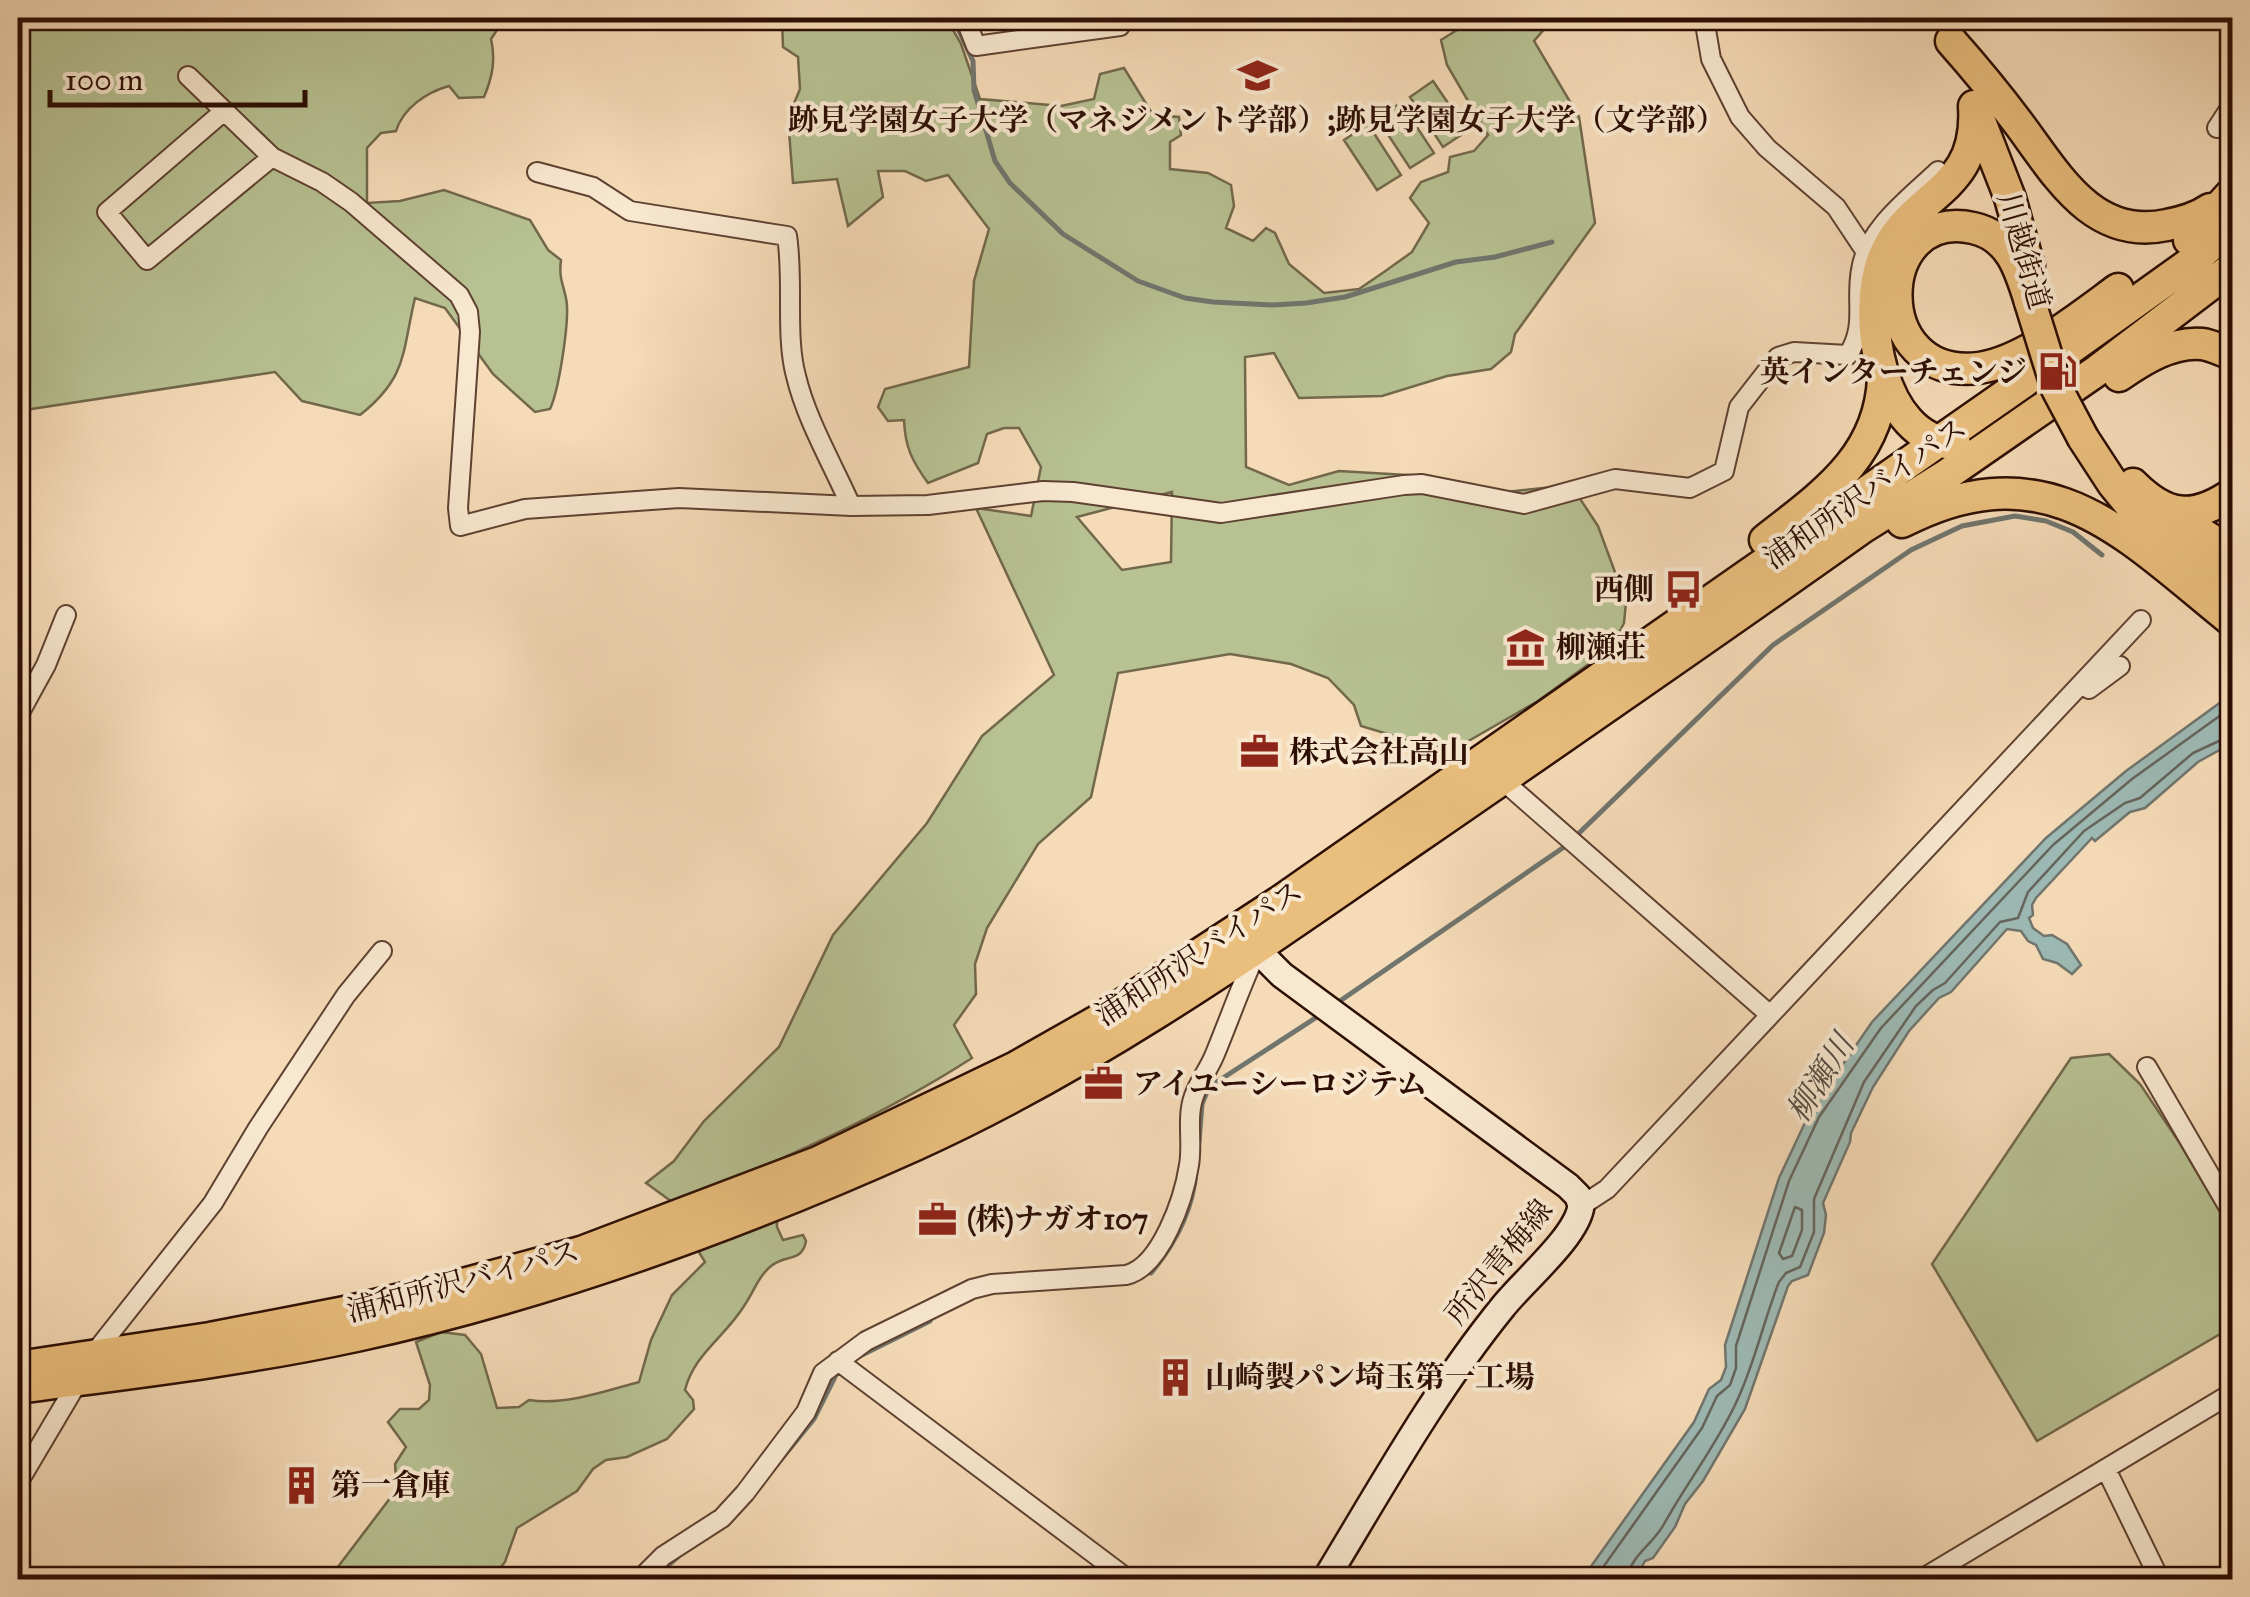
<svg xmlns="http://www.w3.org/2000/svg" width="2250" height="1597" viewBox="0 0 2250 1597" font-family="'IM FELL Great Primer','Noto Serif JP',serif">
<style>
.green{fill:#b7c192;stroke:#72684b;stroke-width:2.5;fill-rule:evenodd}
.water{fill:#9dbab5;stroke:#70756e;stroke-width:2.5}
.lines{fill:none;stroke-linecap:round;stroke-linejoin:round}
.shore{stroke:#65645c;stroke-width:2.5}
.stream{stroke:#70756e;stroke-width:5}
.minor-casing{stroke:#5f4131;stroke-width:22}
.secondary-casing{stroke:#2d0e04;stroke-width:30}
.trunk-casing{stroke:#2d0e04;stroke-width:35}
.minor{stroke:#f8e8d0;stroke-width:18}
.secondary{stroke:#f8e8d0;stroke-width:25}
.trunk{stroke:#eabe7c;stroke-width:30}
.trunk-bridge-casing{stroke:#2d0e04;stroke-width:35;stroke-linecap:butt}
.trunk-bridge{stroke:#eabe7c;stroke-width:30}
.labels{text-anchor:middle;stroke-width:8;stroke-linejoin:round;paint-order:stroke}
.poi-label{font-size:30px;font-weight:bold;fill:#2d0e04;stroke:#f8e8d0;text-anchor:start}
.street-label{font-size:30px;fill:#2d0e04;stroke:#f8e8d0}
.water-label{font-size:32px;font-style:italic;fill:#544a42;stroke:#f8e8d0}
</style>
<rect width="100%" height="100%" fill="#f5dbb7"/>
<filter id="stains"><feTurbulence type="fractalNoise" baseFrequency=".002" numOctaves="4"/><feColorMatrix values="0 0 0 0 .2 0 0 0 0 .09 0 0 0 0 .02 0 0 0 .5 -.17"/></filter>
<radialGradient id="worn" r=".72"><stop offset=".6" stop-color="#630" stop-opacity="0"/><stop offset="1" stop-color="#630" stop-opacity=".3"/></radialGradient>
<path class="green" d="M18,18h487l-14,21c5,21 1,39 -7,58l-25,1 -10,-12c-22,6 -46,22 -53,45l-15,2 -14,15v55l33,-2 44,-11 86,30 18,30 13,10c-3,22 5,28 6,46 1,22 -8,84 -17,103l-15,3 -42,-38 -48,-66 -30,-10c-13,54 -7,79 -55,117l-58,-14 -27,-29 -257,39z
M782,18h164l15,26 19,55 81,7 33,-7 6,-25 24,-6 29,47 26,2 2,18 -11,7v27l38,4 23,12 3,21 -8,22 27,13 13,-13 9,5 14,31 35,29 35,-4 25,-17 28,-20 17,-29 -19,-25 11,-16 27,-10 2,-15 24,-6 14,-16 -41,-70 -6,-25 35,-22h78l-20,23 45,76 16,106 -80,111 -4,18 -20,17 -44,7 -65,20 -83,2 -25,-45 -29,4 1,110 43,18 50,-14 85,5 73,17 74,-8 27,41 28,76 -2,21 -12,24 -74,54 -80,46h-27l-70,-21 -7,-21 -26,-27 -37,-14 -61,-10 -112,19 -27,124 -53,47 -51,84 -12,36 1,30 -22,31 18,33c-93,60 -195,104 -297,146l-29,-21 28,-22 30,-40 75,-74 54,-112 94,-112 55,-87 72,-61 -78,-167 55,8 10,-49 -22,-39h-15l-17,6 -9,29 -50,20c-16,-22 -23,-36 -24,-63l-16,1 -10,-14 7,-18 84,-22 5,-86 15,-52 -41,-54 -22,6 -21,-10h-27l5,26 -35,29 -11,-47 -44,4 -5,-65 12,-29 -2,-32 -15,-10zM1172,492l-1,70 -49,8 -45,-53z
M1433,81l34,50 -24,16 -33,-50z
M1401,103l33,50 -24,15 -33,-50z
M1368,124l33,51 -24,15 -33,-50z
M2109,1054l31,30 39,58 53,90v95l-195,114 -105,-177 139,-206z
M777,1211v16l6,13 20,-5 3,6c-4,22 -21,13 -35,25 -14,12 -17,26 -27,40 -19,31 -50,48 -59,84l8,10 1,9 -27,30 -40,18 -21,3 -13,9 -16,22 -60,37 -12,34 -14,17 -163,1 69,-91 -2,-25 11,-17 -18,-25 12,-13h19l10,-9 1,-15 -14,-43 25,-10 24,3 16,19 16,54 22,-1 10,-7c35,6 76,-9 110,-18l12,-42 21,-45 33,-33 -8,-13z"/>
<path class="water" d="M2232,694v49l-34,19 -53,46 -15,4 -35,29 -3,-3 -56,60 -4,7 1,10 -4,3 4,10 11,8 8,-1 15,9 14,21 -9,9 -15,-11 -14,-4 -7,-14 -8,-4 -7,-10 -14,-2 -56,63 -12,6 -30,33 -36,56 -22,46 -1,9 -27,61 3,12 -2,18 -16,42 -16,6 -4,5 -43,123 -42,72 -18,23 -10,23 -22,31 -8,3 -10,18h-53l112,-157 15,-33 12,-9 5,-13 -1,-22 54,-167 31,-66 62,-90 174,-184 80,-67z"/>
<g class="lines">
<path class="shore" d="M1795,1207l7,3v20l-10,26 -9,3 -4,-6z
M1594,1580l108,-152 15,-32 13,-11 6,-17v-22l53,-165 30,-64 62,-89 172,-183 79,-66 100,-72
M1627,1580c3,-25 26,-35 37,-56 22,-40 51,-77 71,-119 19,-38 28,-83 44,-123l7,-9 14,-6 14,-35v-33l50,-117 52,-76 17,-16 12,-7 55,-61 18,-4 10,-26 56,-61 41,-28 15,-5 53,-45 39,-18"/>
<path class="stream" d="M953,18l20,43 1,29 21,71 15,22 53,51 75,47 47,17 28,4 60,3 33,-2 39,-6 111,-35 39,-5 57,-15
M18,19l11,-1
M1575,837l198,-192 138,-95 51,-24 53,-10 31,5 27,11 29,23
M1337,1003l230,-158
M1199,1142l3,-38 7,-17 111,-72
M1151,1273c24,-29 42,-63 45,-101
M858,1357l72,-36
M741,1509l73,-90 23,-46
M652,1580l28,-25"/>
<defs>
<path id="minor" d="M965,18l11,28 144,-20 -5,-8
M1704,18l7,41 29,58 27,31 69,59 30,45
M188,76l84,81 50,25 29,20 108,93 9,17 2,20 -12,176 2,18 65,-17 154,-11 172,8 77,-1 115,-14 30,1 148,21 183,-28 18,-1 102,20 91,-25 75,9 34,-17 15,-64 39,-50 16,-5 54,3c19,-30 7,-52 13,-85 6,-41 49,-72 77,-99
M223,112l-116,100 40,48 125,-103
M2217,128l15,-23
M537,172l56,15 37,24 157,25c7,44 -2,100 9,140 10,43 37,89 55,130
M2089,689l31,-23
M18,716l28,-51 20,-50
M1501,779l268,235
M2147,1067l85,146
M1581,1206l26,-17 534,-569
M92,1356l121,-153 45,-75 88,-133 36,-44
M838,1361l291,219
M2106,1469l54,111
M18,1483l61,-103
M639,1580l24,-24 59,-38 23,-25 61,-81 17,-39 43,-32 106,-52 20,-5 134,-9c35,-8 58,-77 63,-110 4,-22 -3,-48 5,-69 5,-15 15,-27 21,-42 14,-34 26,-68 41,-101
M1920,1580l312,-187"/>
<path id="secondary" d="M1248,932l20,29 14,14 286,211 10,10 3,10c-4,31 -59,76 -79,102 -68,84 -121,180 -177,272"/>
<path id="trunk" d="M1951,41c24,27 47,55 68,83 38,51 74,117 148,101 16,-3 30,-7 43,-16
M1978,116l32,82 19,68
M2189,240l43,-47
M2030,302c-10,-33 -20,-66 -57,-74 -100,-22 -106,154 6,140 45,-6 102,-52 139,-79
M2119,376c23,-16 53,-35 83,-32 9,1 21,7 30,10
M2083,438l30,46 58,71
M1955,444c-76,-4 -94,-130 -72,-186 27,-67 97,-63 91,-152
M2133,484c33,33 60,37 99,10
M2175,516l57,37
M1902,522c146,-75 222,12 330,99
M2165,523l67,69
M1765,540c57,-45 115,-83 118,-162
M18,1367l192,-29 135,-26 111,-26 125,-34 237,-90 198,-95 81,-46 182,-119 742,-518 172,-123 39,-35
M18,1388c113,-15 226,-28 338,-52 193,-42 379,-110 559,-191 177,-80 337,-193 496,-303 151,-104 302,-208 451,-314l83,-52 153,-106 134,-102"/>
</defs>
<use href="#minor" class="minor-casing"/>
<use href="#secondary" class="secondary-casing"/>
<use href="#trunk" class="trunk-casing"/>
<use href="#minor" class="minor"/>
<use href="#secondary" class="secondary"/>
<use href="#trunk" class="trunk"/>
<defs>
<path id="trunk-bridge" d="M2030,302l27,87 26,49"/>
</defs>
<use href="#trunk-bridge" class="trunk-bridge-casing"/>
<use href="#trunk-bridge" class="trunk-bridge"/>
</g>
<defs>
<symbol id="university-bare" viewBox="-9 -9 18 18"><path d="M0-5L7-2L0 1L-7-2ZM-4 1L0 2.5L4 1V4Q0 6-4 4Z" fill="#8f2418" stroke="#f8e8d0" stroke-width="2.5" paint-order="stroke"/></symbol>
<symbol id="fuel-bare" viewBox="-9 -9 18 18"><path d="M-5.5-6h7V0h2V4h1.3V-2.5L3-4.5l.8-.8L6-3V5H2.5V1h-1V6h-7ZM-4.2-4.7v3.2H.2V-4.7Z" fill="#8f2418" stroke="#f8e8d0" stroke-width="2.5" paint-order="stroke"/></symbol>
<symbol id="bus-bare" viewBox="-9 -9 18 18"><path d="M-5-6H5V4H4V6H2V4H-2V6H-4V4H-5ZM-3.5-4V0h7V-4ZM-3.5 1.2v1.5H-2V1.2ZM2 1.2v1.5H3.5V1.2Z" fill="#8f2418" stroke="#f8e8d0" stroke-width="2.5" paint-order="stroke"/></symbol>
<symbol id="museum-bare" viewBox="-9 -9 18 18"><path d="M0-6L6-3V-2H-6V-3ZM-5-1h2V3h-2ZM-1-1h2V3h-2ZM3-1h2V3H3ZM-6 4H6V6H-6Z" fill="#8f2418" stroke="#f8e8d0" stroke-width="2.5" paint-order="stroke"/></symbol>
<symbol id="office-bare" viewBox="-9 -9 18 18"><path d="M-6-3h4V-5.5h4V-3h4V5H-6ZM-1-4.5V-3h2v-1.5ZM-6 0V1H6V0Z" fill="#8f2418" stroke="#f8e8d0" stroke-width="2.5" paint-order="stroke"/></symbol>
<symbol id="building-bare" viewBox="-9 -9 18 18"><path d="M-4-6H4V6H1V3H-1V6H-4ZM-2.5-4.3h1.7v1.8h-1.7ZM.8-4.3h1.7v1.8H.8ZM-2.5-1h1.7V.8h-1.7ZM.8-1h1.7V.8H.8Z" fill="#8f2418" stroke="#f8e8d0" stroke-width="2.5" paint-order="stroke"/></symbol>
</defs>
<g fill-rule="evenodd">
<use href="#university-bare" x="1230" y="48" width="55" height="55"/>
<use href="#fuel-bare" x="2030" y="344" width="55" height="55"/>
<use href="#bus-bare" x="1656" y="562" width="55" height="55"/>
<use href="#museum-bare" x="1498" y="620" width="55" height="55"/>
<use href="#office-bare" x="1232" y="724" width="55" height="55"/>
<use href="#office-bare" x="1076" y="1056" width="55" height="55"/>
<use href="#office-bare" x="910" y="1192" width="55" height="55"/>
<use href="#building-bare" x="1148" y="1350" width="55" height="55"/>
<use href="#building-bare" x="274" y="1458" width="55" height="55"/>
</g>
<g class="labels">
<g class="poi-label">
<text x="1257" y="130" text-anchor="middle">跡見学園女子大学（マネジメント学部）;跡見学園女子大学（文学部）</text>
<text x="2027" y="382" text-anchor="end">英インターチェンジ</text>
<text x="1654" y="599" text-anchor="end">西側</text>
<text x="1556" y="657">柳瀬荘</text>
<text x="1289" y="762">株式会社高山</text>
<text x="1133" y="1094">アイユーシーロジテム</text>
<text x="967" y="1229">(株)ナガオ107</text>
<text x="1205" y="1387">山崎製パン埼玉第一工場</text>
<text x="331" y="1495">第一倉庫</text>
</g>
<g class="street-label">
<text transform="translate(2024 251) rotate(74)" y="10">川越街道</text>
<text transform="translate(1865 493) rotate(-35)" y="10">浦和所沢バイパス</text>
<text transform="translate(1199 953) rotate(-33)" y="10">浦和所沢バイパス</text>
<text transform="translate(1499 1262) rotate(-51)" y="10">所沢青梅線</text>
<text transform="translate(463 1281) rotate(-15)" y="10">浦和所沢バイパス</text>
</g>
<g class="water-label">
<text transform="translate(1820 1078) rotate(-58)" y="11">柳瀬川</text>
</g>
</g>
<rect width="2250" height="1597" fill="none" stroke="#f5dbb7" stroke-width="60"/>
<rect x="20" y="20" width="2210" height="1557" fill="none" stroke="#2d0e04" stroke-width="5"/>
<rect x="30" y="30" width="2190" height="1537" fill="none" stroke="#2d0e04" stroke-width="2.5"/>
<path d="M50 90v15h255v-15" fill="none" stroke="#2d0e04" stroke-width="5"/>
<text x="65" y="90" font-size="30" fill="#2d0e04" stroke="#f8e8d0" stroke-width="8" paint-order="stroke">100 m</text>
<rect width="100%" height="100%" filter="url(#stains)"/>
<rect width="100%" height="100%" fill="url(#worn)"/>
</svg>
